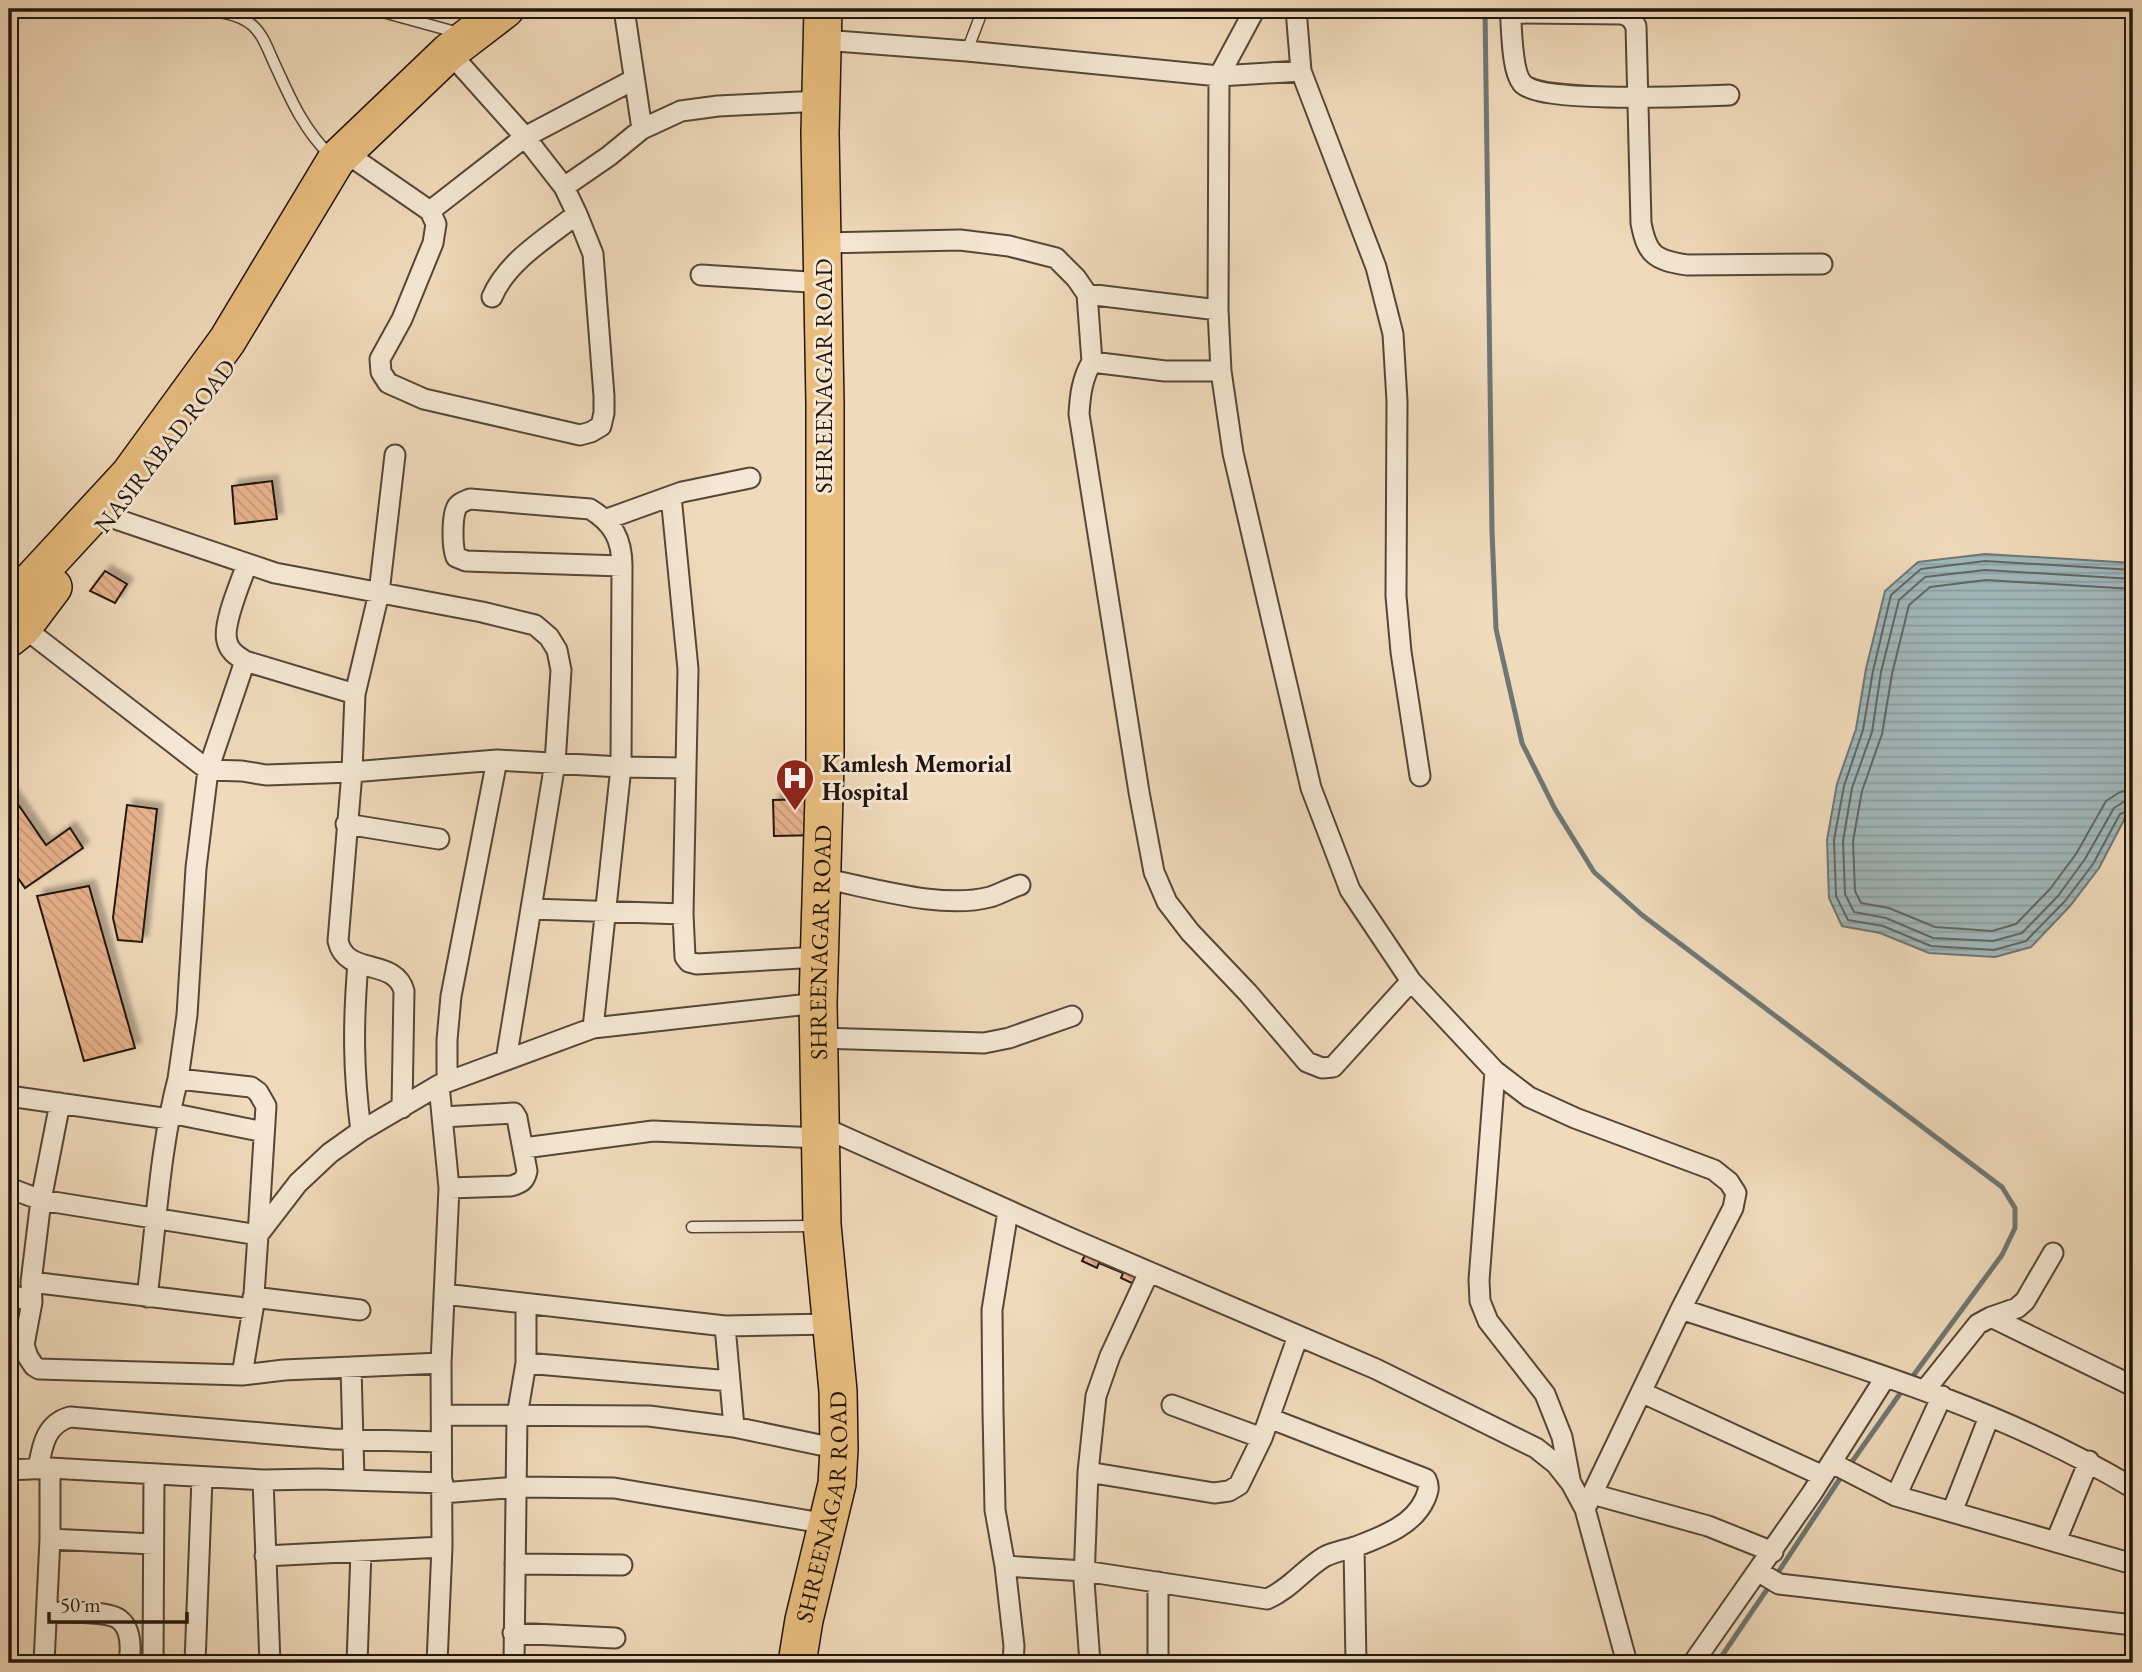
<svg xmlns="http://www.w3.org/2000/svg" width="2142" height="1672" viewBox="0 0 2142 1672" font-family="'EB Garamond',serif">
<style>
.water{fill:url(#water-rules);stroke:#6e7775;stroke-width:2}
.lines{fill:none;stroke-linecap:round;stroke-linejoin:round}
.shore{stroke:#616664;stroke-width:2}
.stream{stroke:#6e7775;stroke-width:5}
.building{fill:url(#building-back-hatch);stroke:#22150c;stroke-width:2;filter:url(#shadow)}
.lane-casing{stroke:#564638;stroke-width:13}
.street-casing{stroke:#564638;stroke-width:23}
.highway-casing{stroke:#22150c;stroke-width:40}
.lane{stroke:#f5e7d3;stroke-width:10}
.street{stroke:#f5e7d3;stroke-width:19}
.highway{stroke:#e8bd7e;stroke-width:37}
.labels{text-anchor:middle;stroke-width:6;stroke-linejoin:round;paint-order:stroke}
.street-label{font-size:24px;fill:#22150c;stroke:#f5e7d3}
.poi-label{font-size:24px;font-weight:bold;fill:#22150c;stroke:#f5e7d3;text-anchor:start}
</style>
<defs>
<pattern id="water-rules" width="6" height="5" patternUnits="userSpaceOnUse" patternTransform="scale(1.75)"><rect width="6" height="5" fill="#a0b8bb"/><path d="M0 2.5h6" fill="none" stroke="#8a9da0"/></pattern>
<pattern id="building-back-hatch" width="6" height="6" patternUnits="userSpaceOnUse" patternTransform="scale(1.75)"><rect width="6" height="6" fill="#e7b18b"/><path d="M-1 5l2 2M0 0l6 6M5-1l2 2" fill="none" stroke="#c69777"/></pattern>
<filter id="shadow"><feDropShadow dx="6" dy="-6" stdDeviation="2" flood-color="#0004"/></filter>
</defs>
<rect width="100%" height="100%" fill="#f0dabb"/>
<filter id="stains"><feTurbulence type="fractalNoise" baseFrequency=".00286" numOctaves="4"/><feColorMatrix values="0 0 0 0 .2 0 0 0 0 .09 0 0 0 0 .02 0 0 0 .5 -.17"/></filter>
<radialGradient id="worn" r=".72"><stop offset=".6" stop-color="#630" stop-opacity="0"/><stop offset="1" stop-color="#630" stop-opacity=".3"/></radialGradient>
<path class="water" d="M1985,554l148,9v251l-8,4 -26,50 -29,38 -39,41 -36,10 -66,-4 -49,-20 -38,-7 -13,-28 -2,-58 10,-56 19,-55 10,-60 19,-78 33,-29z"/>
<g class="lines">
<path class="shore" d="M2133,570l-148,-9 -64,8 -30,26 -18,76 -10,59 -19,56 -10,54 2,56 12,24 35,6 48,20 63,4 32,-9 39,-40 28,-37 27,-50 13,-5
M2133,579l-148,-9 -60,7 -26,23 -18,72 -9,60 -20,56 -9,53 2,53 9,18 32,6 47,20 60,3 29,-8 36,-37 27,-37 29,-51 11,-7 8,-1
M2133,589l-147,-9 -56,7 -21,18 -17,69 -10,60 -20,57 -9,50 2,50 6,12 28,5 46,19 57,4 24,-7 34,-35 26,-35 30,-53 14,-9 13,-3"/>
<path class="stream" d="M1485,9l7,522 4,98 26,114 33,66 39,63 48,43 360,272 13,21v20l-13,27 -92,125
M1849,1466l55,-78
M1775,1577l68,-103
M1717,1663l53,-78"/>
</g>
<path class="building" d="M272,481l5,38 -42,5 -3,-38z
M105,571l22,13 -12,19 -25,-12z
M9,791l37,54 24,-17 13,20 -58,40 -16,-23z
M814,799l7,36 -47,1 -1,-36z
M127,805l30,4 -15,133 -24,-2 -5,-22z
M89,886l46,162 -51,13 -47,-165z
M1087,1251l54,24 -5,10 -15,-7 2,-5 -24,-10 -2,5 -15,-7z"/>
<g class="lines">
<defs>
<path id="lane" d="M189,9c20,2 46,2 63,16 12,10 17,28 24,42 15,33 28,63 54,88
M372,9l87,24
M967,51l16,-42
M692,1227l122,-1"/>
<path id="street" d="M624,9l18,120
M1255,9l-36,67 -1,234 3,61 12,82 78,335 39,102 61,91 84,90 34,26 46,21 139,52 15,12 7,11 -3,15 -52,101 -96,200
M1296,9l5,62 75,196 17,67 4,67 -1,195 5,56 19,124
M1510,9c2,17 1,61 12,74 17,21 174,13 207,12
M1511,13l111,1 8,3 6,9 5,197c6,32 14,37 46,42l135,-1
M823,40l144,11 252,25 82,-5
M359,162l71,49 6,13 -3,19 -31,76 -22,40 1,13 7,11 36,16 156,36 11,-3 10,-6 3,-13v-17l-11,-142 -16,-40 -13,-27 -39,-50 -76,-85
M564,187l45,-31 33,-27 39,-18 37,-5 103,-5
M430,211l95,-74 108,-57
M823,243l137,-3 49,6 47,12 20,20 11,16 5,68c-10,16 -12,34 -13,52l60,378 15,80 13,30 23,30 58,61 59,69 15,6 11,-1 78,-86
M701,275l123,8
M1087,294l131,16
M492,297c15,-36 55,-59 85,-83
M1092,362l73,9h56
M395,455l-16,138 -24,101 -3,78 -14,169c8,36 57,16 66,50l-2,117
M671,496l17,173 -5,245 2,43 4,5 8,2 122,-7
M110,517l165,56 207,39 53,13 14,12 8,13 4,20 -6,93 -49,297
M607,519l75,-27 68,-14
M247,564c-6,18 -25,60 -20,77 2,10 10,15 18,20l110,33
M23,627l185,143 34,1 24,4 86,-3 145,-12 124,7 64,1
M346,824l93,15
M821,878c49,9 120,32 169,19 10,-3 20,-9 30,-12
M531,909l152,5
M358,963c-5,60 -5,108 3,168
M593,1028l28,-261 1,-201c0,-27 -9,-43 -32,-57l-120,-10c-5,2 -12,4 -14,10 -4,10 -4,38 0,48l10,4 156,5
M819,1038l165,5 25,-5 63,-22
M1495,1071l-16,209 1,21 8,20 57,73 17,43 8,42
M178,1079l9,-64 9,-147 12,-98 37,-109
M447,1082v-42l4,-44 46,-236
M9,1096l160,23
M60,1103l-19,97 -10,82 1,20 -8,43 4,12 6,9 5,3 203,6
M170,1113l94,19
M442,1117l72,-4 3,5 10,53c-2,10 -6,12 -16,15l-62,2
M820,1126l250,112 306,131 160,79 20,16 15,19 14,26 42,154
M524,1148l129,-17 167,7
M9,1188l32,12 217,35 8,-129 -8,-14 -7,-5 -73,-8c-18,68 -22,148 -31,218
M1008,1211l-16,99 1,101 2,99 10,56 9,80 -1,17
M31,1282l222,27
M9,1294l23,8
M444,1294l281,32 107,-2
M253,1297l107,13
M1681,1309c153,51 313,95 452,179
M1991,1317l142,69
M725,1326l9,101
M441,1363l-157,7 -42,5 11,-66 5,-74 40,-52 32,-30 31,-22 78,-46 154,-57 225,-25
M526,1363l204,18
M351,1367l3,113
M1925,1390l53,-66 13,-7 26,-9 8,-7 28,-48
M1641,1392l182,84
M1172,1405l90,33
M442,1415l207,1 85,11 105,22
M1832,1463l64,33 237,68
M38,1469c4,-22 7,-45 32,-52l263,22 108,3
M9,1470l41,-2 213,12 55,-1 125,4
M1088,1472l126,21 15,-2 10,-6 23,-47 36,-102
M263,1480l7,183
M442,1493l76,-6 96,1 214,36
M1592,1494l116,32 65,26
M1896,1496l46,-100
M1952,1512l37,-95
M50,1539l103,5
M2056,1541l33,-80
M1354,1547l2,116
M265,1556l177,-9
M515,1564l107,1
M1005,1566l79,5 183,28c23,-10 36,-29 57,-42 9,-5 21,-7 31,-10 26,-10 58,-21 70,-48 3,-7 5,-12 1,-20l-157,-61
M1759,1572l20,12 354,41
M1158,1582v81
M47,1612c16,1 62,-2 73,8 12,10 11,29 9,43
M513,1633l102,5
M44,1663l6,-124v-71
M153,1663l1,-188
M195,1663l7,-185
M357,1663l4,-112
M437,1663l5,-116 -1,-184 8,-175 -10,-103
M514,1663l3,-247 9,-53v-59
M1090,1663l-6,-82 4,-109 8,-76 14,-40 39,-84
M1693,1663l119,-170 73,-115"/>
<g id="highway">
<path d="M9,605l121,-131 97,-133 109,-181 113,-108 56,-43"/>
<path d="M9,638l14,-11 30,-40"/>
<path id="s1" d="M797,1663l7,-43 33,-136 2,-35 -1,-58 -16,-166 -4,-222 7,-241v-359l-5,-270 3,-124"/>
</g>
</defs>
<use href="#lane" class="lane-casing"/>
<use href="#street" class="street-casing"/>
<use href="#highway" class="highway-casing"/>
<use href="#lane" class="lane"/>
<use href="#street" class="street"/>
<use href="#highway" class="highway"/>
</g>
<defs>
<symbol id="hospital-pin" viewBox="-11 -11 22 30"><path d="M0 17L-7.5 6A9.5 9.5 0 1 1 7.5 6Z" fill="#8f2418" stroke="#f5e7d3"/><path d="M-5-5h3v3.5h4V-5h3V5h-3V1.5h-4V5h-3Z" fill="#fff"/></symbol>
</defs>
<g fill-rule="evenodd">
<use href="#hospital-pin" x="773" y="756" width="44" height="60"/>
</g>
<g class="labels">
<g class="street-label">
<text transform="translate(824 376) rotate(-90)" y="8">SHREENAGAR ROAD</text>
<text transform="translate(165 446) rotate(-52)" y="8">NASIRABAD ROAD</text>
<text dy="8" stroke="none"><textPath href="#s1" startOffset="726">SHREENAGAR ROAD</textPath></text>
<text dy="8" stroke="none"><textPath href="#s1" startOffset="159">SHREENAGAR ROAD</textPath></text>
</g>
<g class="poi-label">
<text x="822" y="772">Kamlesh Memorial<tspan x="822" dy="28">Hospital</tspan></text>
</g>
</g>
<rect width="2142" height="1672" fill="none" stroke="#f0dabb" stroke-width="35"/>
<rect x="10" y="10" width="2121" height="1651" fill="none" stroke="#22150c" stroke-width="3.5"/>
<rect x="18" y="18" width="2107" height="1637" fill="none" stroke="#22150c" stroke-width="2"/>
<path d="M49 1612v10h138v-10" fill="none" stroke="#22150c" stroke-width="3.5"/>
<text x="60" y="1612" font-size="21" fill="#22150c" stroke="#f5e7d3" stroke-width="5" paint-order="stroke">50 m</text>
<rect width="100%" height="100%" filter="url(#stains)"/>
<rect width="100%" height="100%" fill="url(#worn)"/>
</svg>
